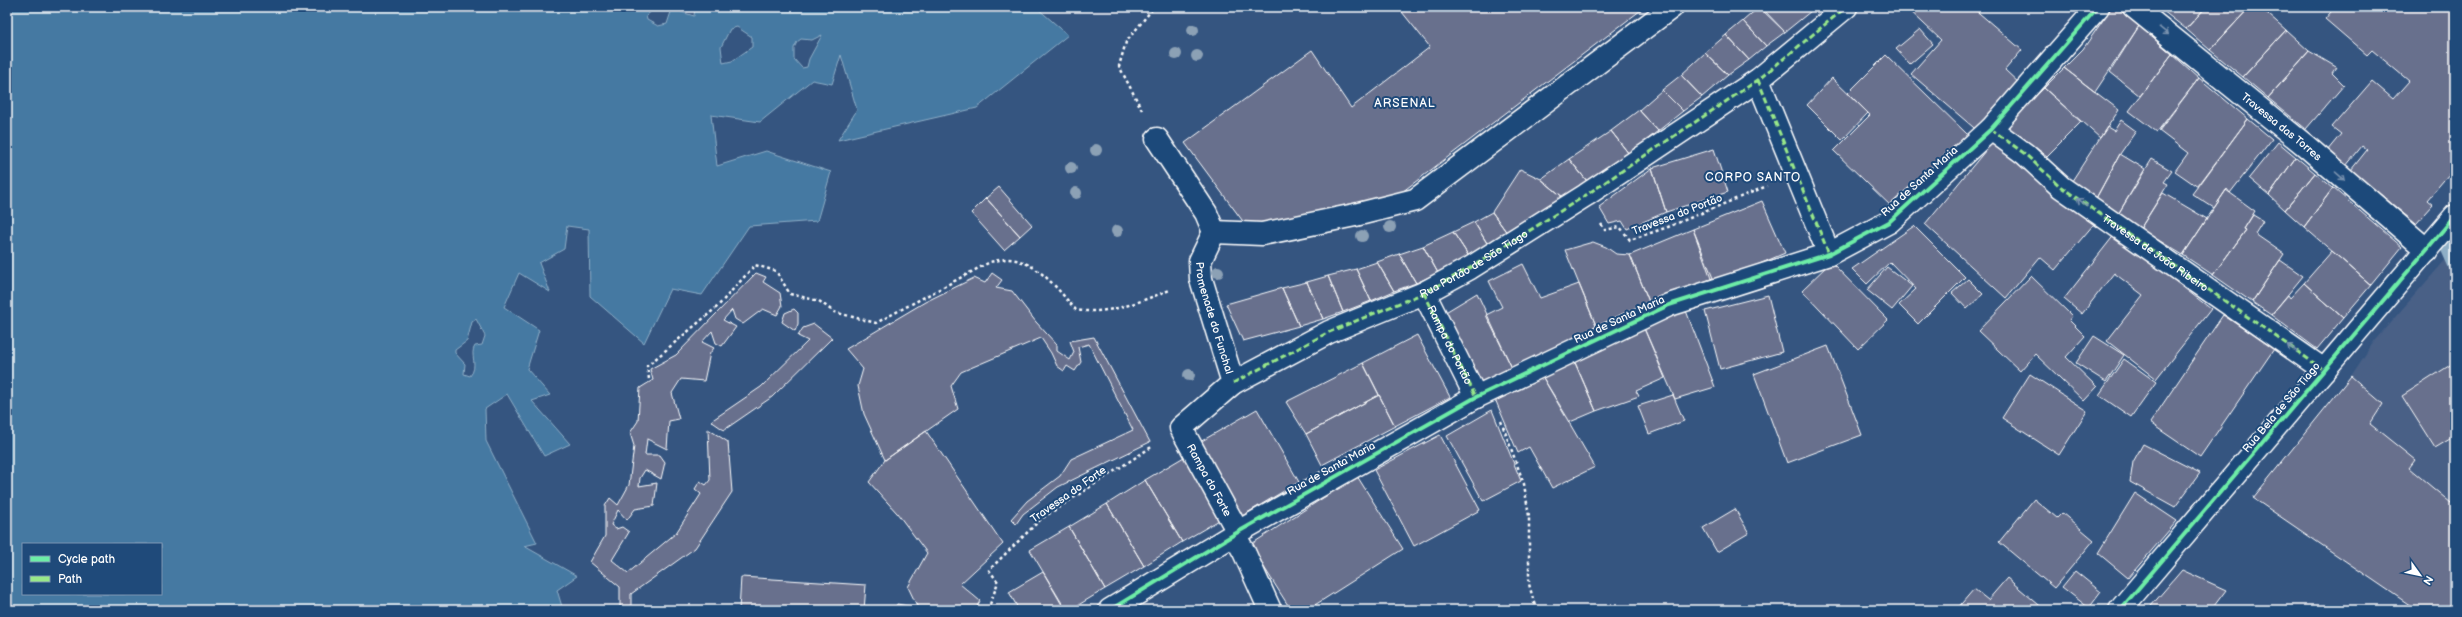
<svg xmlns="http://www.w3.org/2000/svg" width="2462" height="617" viewBox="0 0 2462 617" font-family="'Balsamiq Sans',sans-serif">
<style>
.built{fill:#486086}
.water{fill:#4479a2;stroke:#8fafc7;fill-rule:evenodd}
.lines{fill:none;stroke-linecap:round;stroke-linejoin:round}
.stream{stroke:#8fafc7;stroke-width:12}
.building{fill:#68708d;stroke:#fff}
.service-casing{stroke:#fff;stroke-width:25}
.pedestrian-casing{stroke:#fff;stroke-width:25}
.minor-casing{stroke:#fff;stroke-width:25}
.path{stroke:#fff;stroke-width:2.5;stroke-dasharray:3 3;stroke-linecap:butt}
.service{stroke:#1f4a7a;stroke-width:22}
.pedestrian{stroke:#1f4a7a;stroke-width:22}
.minor{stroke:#1f4a7a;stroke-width:22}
.quiet{stroke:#98e88a;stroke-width:3;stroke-dasharray:6 3;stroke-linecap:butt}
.cycleway-casing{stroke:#1f4a7a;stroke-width:6}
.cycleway{stroke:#6deda7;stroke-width:4}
.tree{fill:#8ca1b5}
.oneway{stroke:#7992af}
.labels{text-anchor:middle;stroke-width:4;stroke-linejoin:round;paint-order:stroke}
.street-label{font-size:11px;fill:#fff;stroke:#1f4a7a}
.neighbourhood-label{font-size:12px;letter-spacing:1px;fill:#fff;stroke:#1f4a7a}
</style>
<rect width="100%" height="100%" fill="#355580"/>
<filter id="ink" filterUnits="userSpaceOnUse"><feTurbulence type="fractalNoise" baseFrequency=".025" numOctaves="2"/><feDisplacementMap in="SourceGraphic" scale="8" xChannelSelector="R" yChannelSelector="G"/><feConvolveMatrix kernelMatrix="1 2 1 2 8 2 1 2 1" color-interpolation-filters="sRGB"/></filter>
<g filter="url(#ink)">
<path class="built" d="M2455,249v361h-38l-164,-112 98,-122 24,-36z"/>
<path class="water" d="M7,7h649l-10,9 1,4 11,6 9,-2 4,-12 4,-2 19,6 1,-9h341l32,28 -91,73 -139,32 19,-30 -16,-55 -9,29 -20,-4 -52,42 -49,-7 6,51 49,-15 65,21 -14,49 -68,5 -47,69 -32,-6 -26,54 -54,-47 -1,-67 -22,-3 -3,23 -25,14 11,29 -31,-19 -15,34 35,23 -12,39 23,26 -18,6 38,43 -26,12 -37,-62 -22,15 1,32 51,102 -13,3 53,30 -20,14 6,20h-556zM737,27l15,10v10l-20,14 -9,2 -2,-16 9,-18zM822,35l-13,24 -2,8 -5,1 -8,-9v-11l3,-6 4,-3 11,1zM476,319l9,17 -3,9 -7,1c-6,8 4,20 -5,30l-6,-2 1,-10 -10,-11v-3l12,-9 5,-19zM23,544h138v50h-138z"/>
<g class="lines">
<path class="stream" d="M2442,238l13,29"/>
</g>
<path class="building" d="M1398,7h247l-264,201 -99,21 -37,-5 -60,-81 127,-93 39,58 79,-61z
M1759,7l26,25 -19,14 -23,-25z
M1761,7h55l-31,25z
M1906,7h66l50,43 -17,20 16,15 -41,48 -69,-59 30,-34z
M2112,7h4l23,19 -44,66 -31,-24 19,-19z
M2158,7h48l-20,22z
M2206,7h44l-40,43 -24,-21z
M2250,7h10l26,23 -43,47 -33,-27z
M2335,7h120v160l-28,33 6,5 -17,19 -65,-54 16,-20 -5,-4 -16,20 -19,-15 14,-17 -9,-7 40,-46 21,18 16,-18 -37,-31 -5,5 -42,-36z
M1743,21l23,25 -17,14 -23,-25z
M2139,26l33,28 -32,42 -30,-24z
M1920,29l13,15 -23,20 -14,-15z
M2286,30l23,21 -41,47 -25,-21z
M1726,35l23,25 -21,15 -23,-22z
M2309,51l27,16 -4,6 12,12 -38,44 -38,-31z
M1705,53l23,22 -26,22 -21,-22z
M2172,54l27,24 -42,54 -28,-21z
M1886,55l82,80 -73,75 -61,-59 36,-36 -22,-22z
M2064,68l55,42 -19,28 -56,-50z
M1681,75l21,22 -19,14 -21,-21z
M1832,78l36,35 -26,27 -35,-35z
M2199,78l49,41 -50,68 -23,-16 13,-18 -29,-22z
M2044,88l37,34 -34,34 -41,-30z
M1662,90l21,21 -25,20 -19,-21z
M1639,110l19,21 -29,23 -18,-23z
M2248,119l24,20 -42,54 -3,-4 -13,19 -22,-14z
M2121,120l15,11 -16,23 -26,48 -26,-15 39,-60 7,4z
M1611,131l18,23 -42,27 -18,-22z
M1995,139l99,85 -39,46 -15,-13 -34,41 -81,-74z
M2278,142l18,15 -27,38 -20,-17z
M1714,149l14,43 -62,20 -14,-44z
M2120,154l25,15 -28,47 -23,-14z
M2296,157l19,16 -30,37 -16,-15z
M1569,159l18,22 -23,17 -23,-19z
M2152,159l20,12 -8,11 4,2 -28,45 -23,-13z
M1652,168l14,44 -39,17 -5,-8 -13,3 -10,-17z
M1520,169l21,10 23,19 -54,39 -18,-25z
M2315,173l18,15 -29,39 -19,-17z
M999,187l33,38 -12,11 -34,-38z
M2333,188l69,59 -31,38 -67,-58z
M2226,190l29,21 -11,18 2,1 -33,45 -30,-20z
M2163,193l44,26 -24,36 -43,-26z
M986,198l34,38 -16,14 -33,-37z
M1762,201l23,52 -72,31 -20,-55z
M1492,212l18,25 -20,11 -16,-26z
M2253,215l10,6 -8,13 29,20 -32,48 -39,-27 33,-45 -2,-1z
M1474,222l16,26 -20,10 -17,-26z
M1914,226l51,51 -47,47 -19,-19 17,-16 -26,-27 -23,22 -15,-15z
M1693,229l20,49 -63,26 -20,-49z
M1453,232l17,26 -32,15 -15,-27z
M2115,234l96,75 -55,70 -49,-38 36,-46 -29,-22 -32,41 -18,-15z
M1593,242l13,5 10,7 14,1 20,49 -53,24 -32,-78z
M1423,246l15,27 -22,10 -17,-29z
M2332,251l39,34 -28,33 -39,-35z
M1399,254l17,29 -22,8 -17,-29z
M2280,260l23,16 -32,39 -19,-13z
M1377,262l17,29 -23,10 -15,-32z
M1831,262l57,58 -30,29 -56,-59z
M1523,264l17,34 39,-14 18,44 -85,40 -26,-53 16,-8 -13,-26z
M1887,267l25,19 -20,24 -25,-20z
M1356,269l15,32 -28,11 -15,-36z
M756,273l10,4 -3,5 17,11 2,13 -5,9 -14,-6 -20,15 -8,-5 -3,-9 -9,10 13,7 -14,19 -6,-3 -4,-12 -10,11 12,6 -4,5 -6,28 -23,-2 -9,14 7,26 -10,2 -2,28 -20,-10 -2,16h15l5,7 -4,17 -16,-9 -5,8 -1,8 18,-3 -3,23 -19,3 -8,11 -9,-10 -7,15 5,4 6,-2 7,5 -17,28 16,13 48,-40 25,-39 -6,-5 5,-8 6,4 4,-5 -2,-51 20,13 4,50 -37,56 -64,46v16h-11v-23l-30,-25 15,-26v-30l5,-8 8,7 11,-20 5,-39 -4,-13 8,-12 2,-33 13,-8 -3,-11 26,-14z
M992,273l10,7 -6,8 16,3 24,31 21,23v6l13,9 4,-8 -4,-11 24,-4 56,105 -92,45 -35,27 -7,10 -5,-5 16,-18 33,-25 11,-17 62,-29 -44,-86 -11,3 3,15 -6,9 -8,-5 -3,5 -7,-5 -6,-13 -10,-15 -80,34 -10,14 7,23 -73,51 -21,-46 -6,-28 5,-17 -17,-20 79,-47 49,-24 11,5z
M1328,276l15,36 -20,7 -16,-37z
M2031,276l41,40 -3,4 16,16 -19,21 31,30 -13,14 -49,-47 -15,17 -42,-40z
M1968,279l15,15 -16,15 -15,-16z
M1307,282l16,37 -24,7 -17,-38z
M2304,283l39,35 -26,31 -46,-34 17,-20 2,3z
M1282,288l17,38 -56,15 -17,-37z
M1477,293l35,75 -31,14 -37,-69z
M1768,295l14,57 -62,17 -15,-58z
M1685,308l30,79 -40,12 -32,-73z
M794,309l4,4v11l-3,7 -13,-9 3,-9z
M2223,315l51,34 -74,108 -50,-34z
M814,324l18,14 -60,59 -48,33 -13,-9 50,-34 47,-46 -10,-5 5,-8z
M1643,326l22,52 -29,13 3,5 -43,15 -23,-53z
M1417,335l33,62 -55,29 -32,-63z
M2094,336l30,19 -18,27 -30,-19z
M1828,346l34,89 -75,28 -33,-89z
M1573,358l23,53 -26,11 -28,-46z
M2124,359l32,23 -25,35 -32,-22z
M2455,362v74l-20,12 -33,-52z
M1363,363l16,32 -73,39 -20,-32z
M2030,374l57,37 -28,44 -57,-37z
M1542,376l53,91 -43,21 -23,-41 -11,6 -23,-54z
M2351,376l32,28 -13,20 45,36 -6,8 42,35 4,-6v113h-38l-164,-112z
M1379,395l16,31 -73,39 -16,-31z
M1673,395l11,26 -35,13 -11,-28z
M1257,409l42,73 -57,34 -42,-74z
M1492,410l29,71 -38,20 -36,-65z
M926,431l77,113 -43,40 20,17 -5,9h-56l-11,-23 19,-34 -30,-40 -28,-31 16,-22z
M1440,435l40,75 -66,36 -40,-76z
M2143,444l57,29 -25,34 -45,-25 3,-20z
M1184,457l37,62 -39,23 -37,-62z
M1357,476l46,73 -96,61h-16l-41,-65z
M1145,480l37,62 -38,24 -37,-62z
M2135,493l42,28 -49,57 -30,-25z
M2034,499l23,19 5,-5 32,27 -40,48 -55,-46z
M1107,504l37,62 -39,23 -36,-62z
M1735,509l14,24 -32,19 -14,-24z
M1069,527l36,62 -35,21h-4l-36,-60z
M2182,570l44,20 -15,20h-54l-6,-4z
M2075,571l26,21 -12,16 -27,-21z
M1043,572l22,38h-46l-10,-18z
M741,577l125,8 -2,25h-125z
M2007,578l38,32h-89l18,-21 14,11z
M897,604l22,4v2h-24z"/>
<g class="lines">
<defs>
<g id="service">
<path d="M1157,139l49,74 8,19"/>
<path d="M1214,232l48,2 93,-19 60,-15 257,-193"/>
<path id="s1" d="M1214,232l-14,29 1,18 32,104 -52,45 57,104"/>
<path d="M1234,534l10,18 26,58"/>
</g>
<g id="pedestrian">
<path d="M1758,80l71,174"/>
<path id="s2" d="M1424,293l52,104"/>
<path id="s3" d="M1233,383l96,-51 95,-39 46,-25 116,-73 172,-115 88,-73"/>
</g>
<g id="minor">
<path id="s4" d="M2134,7l172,139 121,104"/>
<path id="s5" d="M1991,129l34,25 36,33 263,183"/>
<path d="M1110,610l128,-78 238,-135 193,-92 160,-51 60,-32 102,-93 107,-122"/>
<path d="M2120,610l335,-394"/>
</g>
</defs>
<use href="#service" class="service-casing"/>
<use href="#pedestrian" class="pedestrian-casing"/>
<use href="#minor" class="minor-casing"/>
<path class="path" d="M1142,110l-23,-44 7,-24 28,-35
M1601,224l4,6 15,-3 10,13 38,-13 99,-41
M649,379l-2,-13 70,-59 38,-42 21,6 14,23 29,7 15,11 42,11 114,-61c5,-1 12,-3 18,-3 29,1 51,32 68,51 35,5 62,-8 94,-20
M1501,421l23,63 5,32v68l7,26
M988,610l10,-28 -9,-12 52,-51 112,-73"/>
<use href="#service" class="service"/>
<use href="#pedestrian" class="pedestrian"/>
<use href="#minor" class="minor"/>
<path class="quiet" d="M1758,80l71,174
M1991,129l34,25 36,33 263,183
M1424,293l52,104
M1233,383l96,-51 95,-39 46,-25 116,-73 172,-115 88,-73"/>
<defs>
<path id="cycleway" d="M1110,610l128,-78 238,-135 193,-92 160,-51 60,-32 102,-93 107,-122
M2120,610l335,-394"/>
</defs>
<use href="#cycleway" class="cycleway-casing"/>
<use href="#cycleway" class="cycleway"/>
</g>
<g class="tree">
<circle cx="1193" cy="30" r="6"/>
<circle cx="1176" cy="54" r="6"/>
<circle cx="1197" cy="56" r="6"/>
<circle cx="1096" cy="150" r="6"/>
<circle cx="1071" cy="168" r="6"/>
<circle cx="1076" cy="193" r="6"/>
<circle cx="1390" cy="227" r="6"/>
<circle cx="1117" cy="231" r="6"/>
<circle cx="1362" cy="236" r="6"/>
<circle cx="1218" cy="272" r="6"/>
<circle cx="1189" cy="375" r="6"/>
</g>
<defs><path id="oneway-shaft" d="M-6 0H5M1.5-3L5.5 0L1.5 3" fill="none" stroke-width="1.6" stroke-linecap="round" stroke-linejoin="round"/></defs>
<g class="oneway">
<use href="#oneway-shaft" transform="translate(2164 31) rotate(39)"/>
<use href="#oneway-shaft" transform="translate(2340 176) rotate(41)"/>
<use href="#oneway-shaft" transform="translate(2082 202) rotate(-145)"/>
<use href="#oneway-shaft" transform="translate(2292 348) rotate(-145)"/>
</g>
</g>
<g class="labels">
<g class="street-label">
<text dy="4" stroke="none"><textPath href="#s4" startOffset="190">Travessa das Torres</textPath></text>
<text transform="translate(1919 181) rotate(-42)" y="4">Rua de Santa Maria</text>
<text transform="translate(1677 214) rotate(-21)" y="4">Travessa do Portão</text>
<text dy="4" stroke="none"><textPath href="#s5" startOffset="206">Travessa de João Ribeiro</textPath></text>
<text dy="4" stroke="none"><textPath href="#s3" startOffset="269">Rua Portão de São Tiago</textPath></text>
<text dy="4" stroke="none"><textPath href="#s1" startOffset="91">Promenade do Funchal</textPath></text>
<text transform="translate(1619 319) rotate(-25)" y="4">Rua de Santa Maria</text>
<text dy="4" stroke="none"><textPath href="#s2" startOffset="58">Rampa do Portão</textPath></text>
<text transform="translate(2281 407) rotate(-50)" y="4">Rua Bela de São Tiago</text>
<text transform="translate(1331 468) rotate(-29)" y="4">Rua de Santa Maria</text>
<text dy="4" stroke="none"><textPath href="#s1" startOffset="287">Rampa do Forte</textPath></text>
<text transform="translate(1068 494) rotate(-35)" y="4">Travessa do Forte</text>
</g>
<g class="neighbourhood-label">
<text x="1405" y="107">ARSENAL</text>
<text x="1753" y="181">CORPO SANTO</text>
</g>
</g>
<rect width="2462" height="617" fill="none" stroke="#1f4a7a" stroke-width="24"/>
<rect x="12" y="12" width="2438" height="593" fill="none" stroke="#fff" stroke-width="1.5" filter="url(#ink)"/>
<rect x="22" y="543" width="140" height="52" fill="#1f4a7a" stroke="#7992af"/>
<rect x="30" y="556" width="20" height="6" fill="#6deda7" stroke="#7992af"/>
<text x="58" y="563" font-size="12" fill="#ffffff">Cycle path</text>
<rect x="30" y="576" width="20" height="6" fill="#98e88a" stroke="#7992af"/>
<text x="58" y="583" font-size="12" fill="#ffffff">Path</text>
<g transform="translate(2420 575) rotate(123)" stroke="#1f4a7a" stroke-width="3" paint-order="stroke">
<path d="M0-3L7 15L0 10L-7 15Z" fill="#ffffff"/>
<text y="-6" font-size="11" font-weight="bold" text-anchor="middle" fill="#ffffff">N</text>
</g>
</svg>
